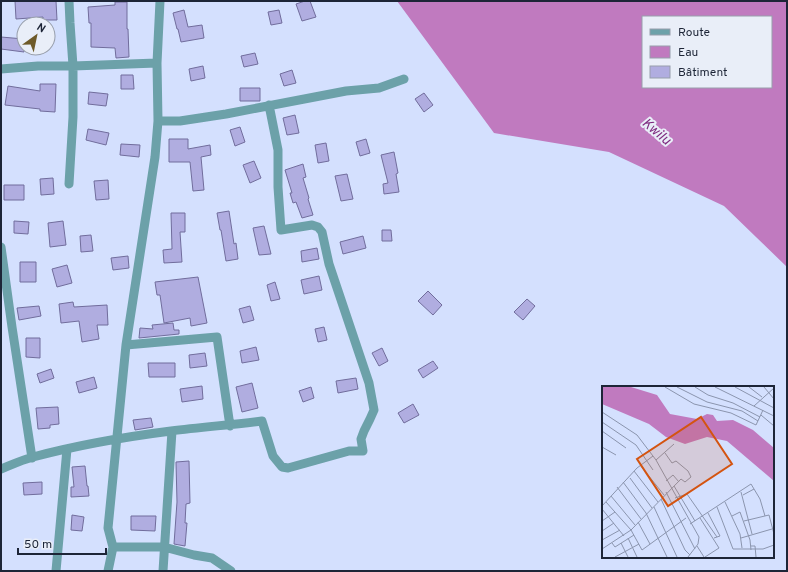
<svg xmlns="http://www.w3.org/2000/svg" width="788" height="572" viewBox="0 0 788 572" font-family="Overpass,sans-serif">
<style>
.water{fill:#c07abf;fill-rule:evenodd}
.building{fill:#b0ade0;stroke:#716d9c}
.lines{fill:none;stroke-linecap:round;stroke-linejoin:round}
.minor{stroke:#6ca1a9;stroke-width:9}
.labels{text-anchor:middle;stroke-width:4;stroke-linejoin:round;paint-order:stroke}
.water-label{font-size:14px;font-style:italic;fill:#7e2a7f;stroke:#e9eef8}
.inset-road{fill:none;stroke:#8b95ae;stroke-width:1}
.view{fill:#d45410;fill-opacity:0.15;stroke:#d45410;stroke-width:2}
.inset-edge{fill:none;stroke:#1d2537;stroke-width:2}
</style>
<rect width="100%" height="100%" fill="#d4e0fe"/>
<path class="water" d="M397,1h390v266l-63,-61 -115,-54 -115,-19zM643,17h128v70h-128z"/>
<path class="building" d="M15,1h41l1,19h-14v-3l-27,2z
M305,1h5l6,16 -14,4 -6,-17z
M115,2h12v27h1l1,28 -13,1 -1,-10 -24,-1v-24h-2l-1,-16 27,-2z
M184,10l4,17 14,-2 2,13 -23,4 -3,-13h-1l-4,-16z
M279,10l3,13 -11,2 -3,-13z
M1,37l23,2v13l-23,-3z
M255,53l3,11 -14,3 -3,-11z
M203,66l2,12 -14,3 -2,-12z
M292,70l4,13 -12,3 -4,-12z
M121,75h12l1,14h-13z
M40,84h16l-1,28 -15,-1v-2l-35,-4 3,-19 32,5z
M240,88h20v13h-20z
M89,92l19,2 -2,12 -18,-2z
M424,93l9,12 -9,7 -9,-13z
M295,115l4,18 -12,2 -4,-17z
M240,127l5,15 -10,4 -5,-16z
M88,129l21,4 -3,12 -20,-5z
M169,139h19v10l22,-4 1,10 -10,2 3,33 -11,1 -3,-29h-21z
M366,139l4,14 -10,3 -4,-14z
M326,143l3,18 -11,2 -3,-18z
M121,144l19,1 -1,12 -19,-2z
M394,152l4,21 -2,1 3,18 -15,2 -1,-10 5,-1 -7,-28z
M254,161l7,17 -11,5 -7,-18z
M303,164l3,13 -3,1 6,20 -1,1 5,16 -11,3 -6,-16 -3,1 -3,-10h2l-7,-23z
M347,174l6,25 -12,2 -6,-25z
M53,178l1,16 -13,1 -1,-16z
M108,180l1,19 -13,1 -2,-19z
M4,185h20v15h-20z
M229,211l5,33 2,-1 2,16 -12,2 -5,-31h-1l-3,-17z
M171,213h14v19h-5l2,30 -18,1 -1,-13 9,-1z
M14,221l15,1 -1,12 -14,-1z
M63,221l3,24 -16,2 -2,-24z
M264,226l7,28 -12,1 -6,-27z
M382,230h9l1,11h-10z
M91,235l2,16 -12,1 -1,-16z
M363,236l3,12 -23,6 -3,-12z
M317,248l2,11 -17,3 -1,-11z
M128,256l1,12 -16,2 -2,-12z
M20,262h16v20h-16z
M67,265l5,18 -15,4 -5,-18z
M319,276l3,14 -18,4 -3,-14z
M198,277l9,46 -16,3 -1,-8 -26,5 -4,-28h-3l-2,-13z
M275,282l5,17 -9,2 -4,-16z
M428,291l14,14 -9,10 -15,-14z
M527,299l8,7 -12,14 -9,-8z
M73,302l1,5 33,-2 1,20h-11l2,14 -17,3 -3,-21 -18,2 -2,-19z
M39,306l2,10 -22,4 -2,-12z
M250,306l4,14 -11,3 -4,-14z
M173,323l1,7h5v4l-40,4 1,-10 13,1 -1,-4z
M324,327l3,13 -9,2 -3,-13z
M26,338h14v20l-14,-1z
M256,347l3,13 -17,3 -2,-12z
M382,348l6,13 -9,5 -7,-13z
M205,353l2,13 -17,2 -1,-13z
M433,361l5,7 -15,10 -5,-8z
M148,363h27v14h-26z
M51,369l3,9 -14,5 -3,-9z
M94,377l3,11 -18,5 -3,-11z
M356,378l2,11 -20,4 -2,-12z
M252,383l6,25 -16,4 -6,-25z
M202,386l1,13 -21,3 -2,-13z
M311,387l3,11 -11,4 -4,-11z
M413,404l6,11 -15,8 -6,-10z
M58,407l1,17 -9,1v3l-12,1 -2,-21z
M151,418l2,9 -18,3 -2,-10z
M189,461l1,42 -4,1 -1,19h2l-2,23 -11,-2 3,-42 -1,-40z
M85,466l2,20h1l1,10 -18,1v-10h3l-2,-20z
M42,482v12l-18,1 -1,-12z
M72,515l12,2 -2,14 -11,-1z
M131,516h25l-1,15 -24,-1z"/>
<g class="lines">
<path class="minor" d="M1,69l37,-3h35l84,-3
M158,121h22l46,-7 120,-23 33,-3 25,-9
M69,184l4,-67v-51l-3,-43 -1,-22
M1,247l11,80 20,131
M126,345l91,-8 13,89
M1,469c10,-4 21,-9 32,-12 45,-12 91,-20 138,-26 30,-4 60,-6 91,-10l11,35 9,11 6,1 61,-17h14l-2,-12 3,-8 6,-12 4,-9 -5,-27 -40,-119 -7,-32 -4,-5 -6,-2 -31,5 -3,-43v-37l-9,-45
M113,547h51l30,8 18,3 19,13
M56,571l11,-122
M108,571l5,-24 -5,-19 18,-183 29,-188 3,-36 -1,-58 3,-62
M163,571l9,-140"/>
</g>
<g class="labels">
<g class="water-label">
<text transform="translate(657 131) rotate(40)" y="5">Kwilu</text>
</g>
</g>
<g transform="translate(602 386)">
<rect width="172" height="172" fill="#d4e0fe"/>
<path d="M0,1h29l26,8 13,19 27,5 10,-5 6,1 4,6 16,-1 20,10 21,18v33l-47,-40 -20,-4 -22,7 -19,-7 -17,-13 -47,-20z" fill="#c07abf"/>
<path class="inset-road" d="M63,1l29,17 37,9 25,12 7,-15M75,1l30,15 35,9 16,10M93,1l13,8 25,8 27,14M113,1l59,29M133,1l39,21M147,1l13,10M162,1l10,12M152,20l20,-18M0,26l35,23 19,25 43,77 -1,7 -10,13M159,29l13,11M0,36l34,23 17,25M0,45l24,17M0,61l14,8M54,74l18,-16M38,79l24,30M32,85l24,31M28,92l22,30M64,95l7,-6 6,7M21,96l23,31 21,44M72,100l21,35M15,101l24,32M64,106l29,57M139,106l11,42M141,109l11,-6M9,110l24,29M73,112l12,-4 30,43M59,113l24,51 5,5M4,116l25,28 11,20 44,-32M123,116l15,32 2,14M0,120l35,-38 16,-12M52,121l23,50M115,121l16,42h30l11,-4M0,123l22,27M106,127l12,23 -6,2M130,130l8,-4 10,28 1,10M98,132l19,30 -14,9M0,135l13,-9M142,135l25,-6 5,19M36,136l12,22M88,138l61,-40 9,15 5,17M0,145l12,-8M26,152l9,19M139,152l31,-9M0,154l18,-10M10,157l3,4 19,-12M19,157l7,14M95,160l7,11M149,160h4l1,11M0,163l29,-19 50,-51 4,3 6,-5 -3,-6 -12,-10 -4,2 -7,-10M13,171l24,-13"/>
<path class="view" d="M99,31l31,47 -64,42 -31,-47z"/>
<rect width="172" height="172" class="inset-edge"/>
</g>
<rect width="788" height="572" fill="none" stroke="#1d2537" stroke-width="4"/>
<rect x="642" y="16" width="130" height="72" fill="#e9eef8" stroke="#979eab"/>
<rect x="650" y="29" width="20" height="6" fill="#6ca1a9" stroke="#979eab"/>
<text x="678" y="36" font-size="12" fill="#1d2537">Route</text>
<rect x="650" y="46" width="20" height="12" fill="#c07abf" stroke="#979eab"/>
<text x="678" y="56" font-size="12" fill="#1d2537">Eau</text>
<rect x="650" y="66" width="20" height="12" fill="#b0ade0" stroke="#979eab"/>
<text x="678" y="76" font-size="12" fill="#1d2537">Bâtiment</text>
<g transform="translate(36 36) rotate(33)"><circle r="19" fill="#e9eef8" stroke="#979eab"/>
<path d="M0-3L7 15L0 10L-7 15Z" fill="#6e5a29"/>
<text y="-6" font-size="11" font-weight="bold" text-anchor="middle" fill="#1d2537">N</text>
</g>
<path d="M18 548v6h88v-6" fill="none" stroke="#1d2537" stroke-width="2"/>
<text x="24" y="548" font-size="12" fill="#1d2537" stroke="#e9eef8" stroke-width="3" paint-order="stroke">50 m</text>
</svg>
